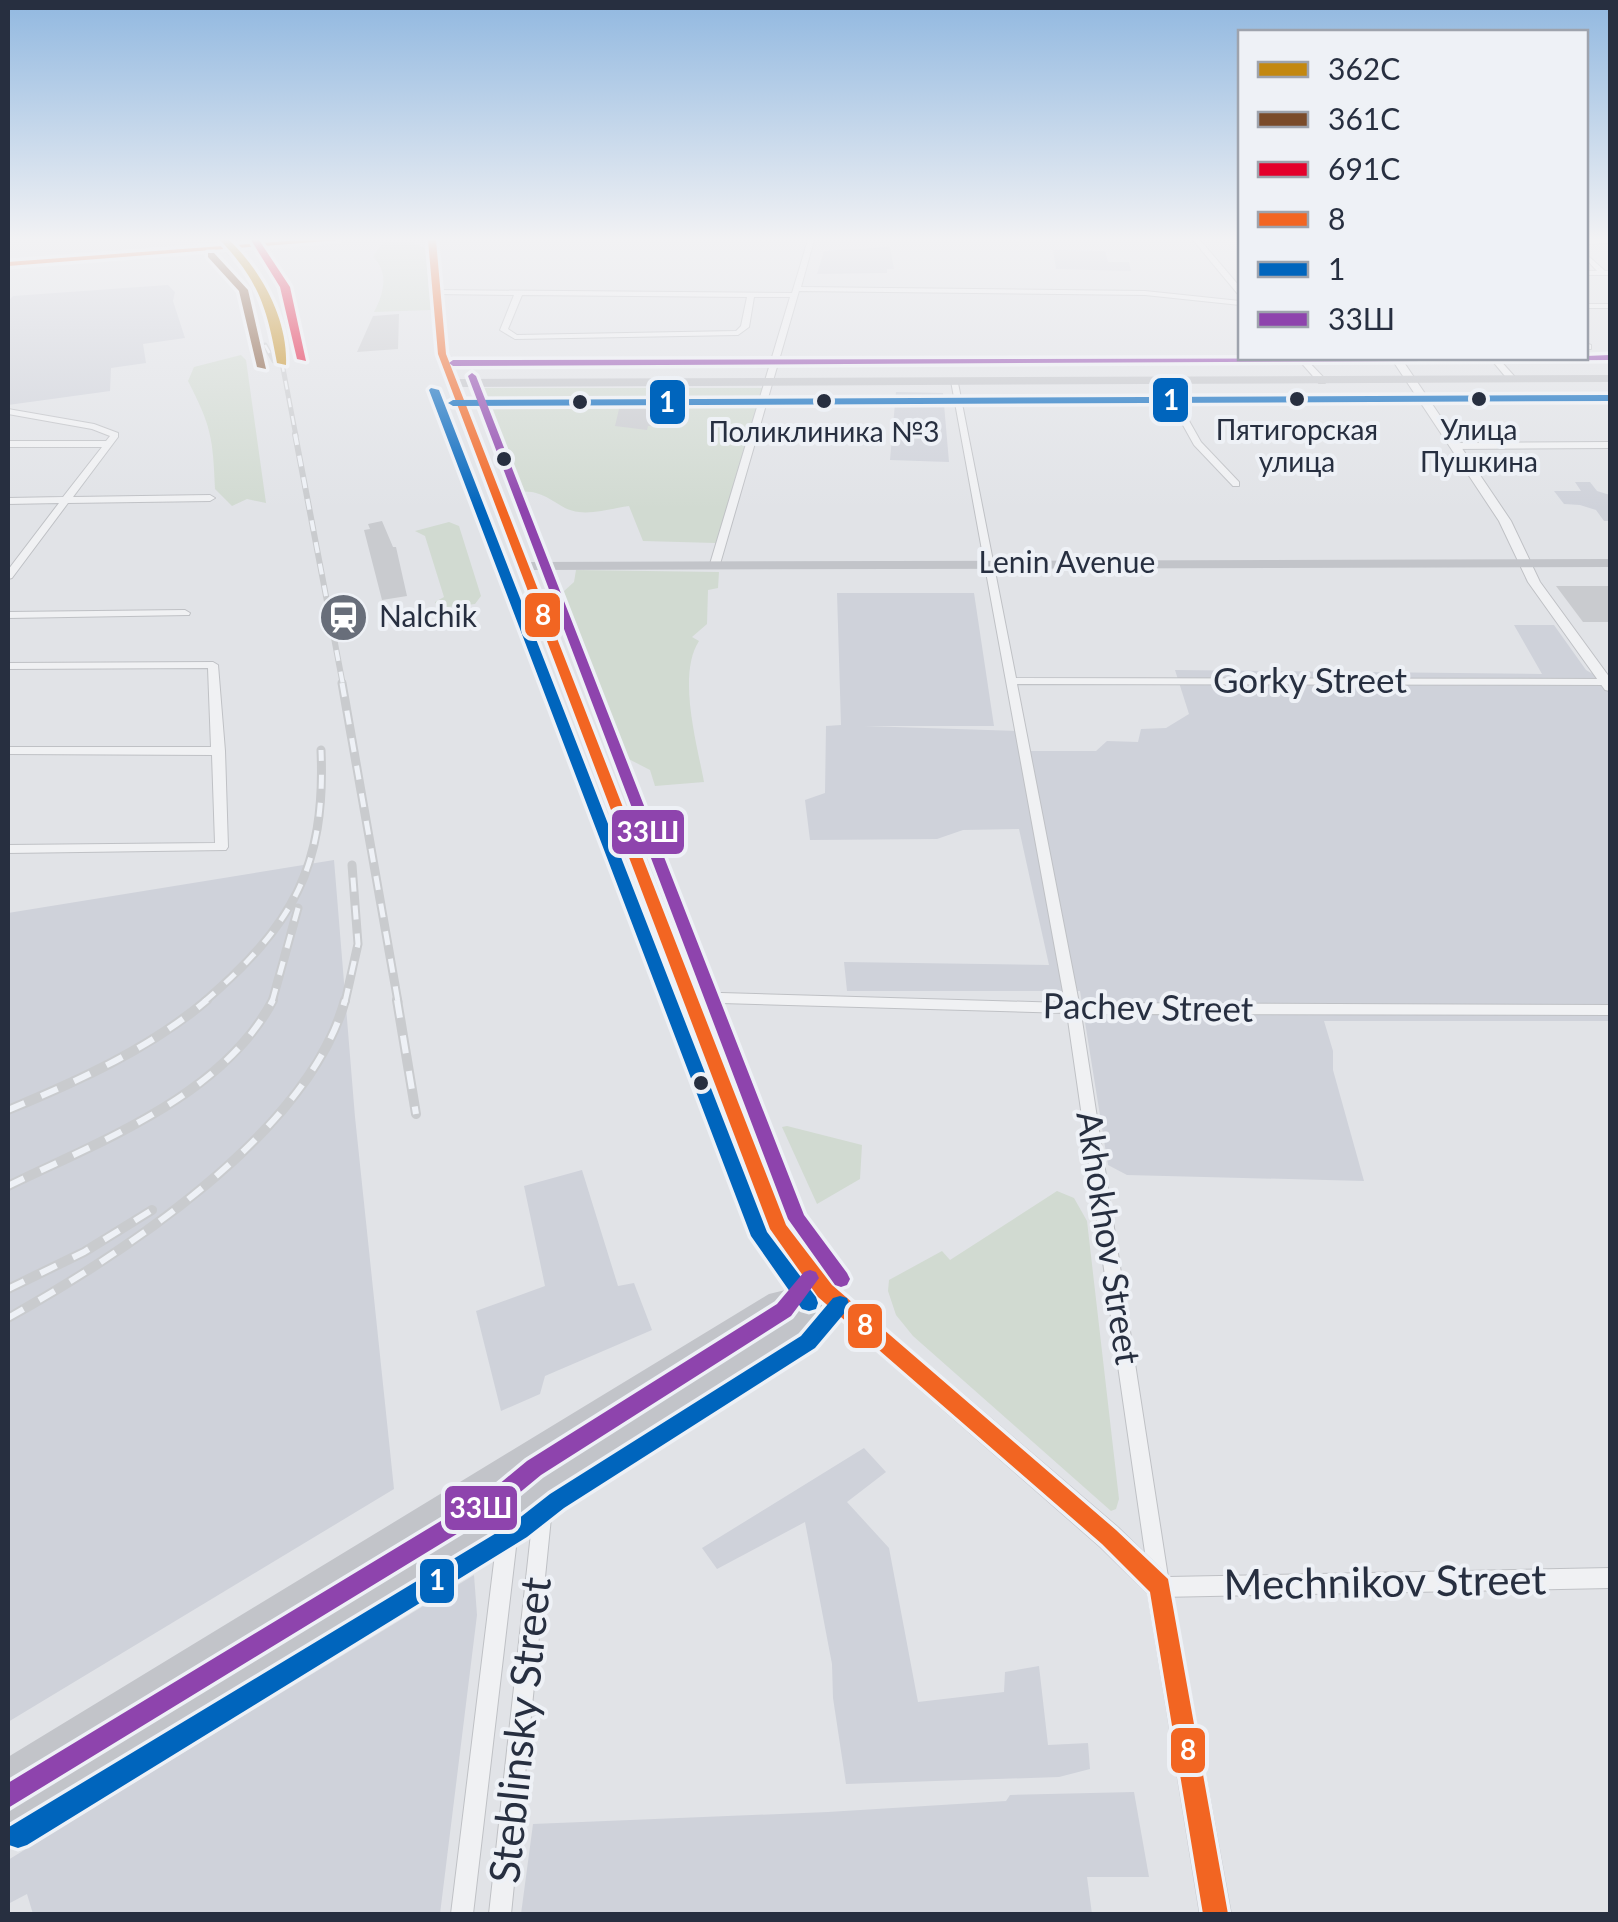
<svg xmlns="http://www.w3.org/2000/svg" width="1618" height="1922" viewBox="0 0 1618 1922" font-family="Lato,sans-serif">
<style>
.built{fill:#cfd2da}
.green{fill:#d1dad1}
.building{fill:#c9cbcf}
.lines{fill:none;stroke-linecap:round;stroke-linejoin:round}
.minor-casing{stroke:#bfc1c5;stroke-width:2}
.tertiary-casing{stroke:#bfc1c5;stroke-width:2}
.minor{fill:#f0f1f3;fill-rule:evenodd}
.tertiary{fill:#f0f1f3;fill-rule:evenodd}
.secondary{fill:#c2c4c9;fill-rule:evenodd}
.rail-far3-casing{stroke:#c9cbce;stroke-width:5}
.rail-far2-casing{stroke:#c9cbce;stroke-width:6}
.rail-far1-casing{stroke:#c9cbce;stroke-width:9}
.rail-casing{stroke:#c9cbce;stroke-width:10}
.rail-far3{stroke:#eef1f6;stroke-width:2.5;stroke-dasharray:9;stroke-linecap:butt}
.rail-far2{stroke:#eef1f6;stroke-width:4;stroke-dasharray:11;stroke-linecap:butt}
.rail-far1{stroke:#eef1f6;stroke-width:5;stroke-dasharray:14;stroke-linecap:butt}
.rail{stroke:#eef1f6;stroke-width:6;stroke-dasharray:18;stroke-linecap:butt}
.bus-1-casing{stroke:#eef1f6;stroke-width:7}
.bus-2-casing{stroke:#eef1f6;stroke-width:7}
.bus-3-casing{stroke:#eef1f6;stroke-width:7}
.bus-1{fill:#f26522;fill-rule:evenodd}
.bus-2{fill:#0065bd;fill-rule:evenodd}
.bus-3{fill:#8e44ad;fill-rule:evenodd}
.rail-1-casing{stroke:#eef1f6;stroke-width:7}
.rail-2-casing{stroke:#eef1f6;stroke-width:7}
.rail-3-casing{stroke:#eef1f6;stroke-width:7}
.rail-1{fill:#c38810;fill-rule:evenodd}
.rail-2{fill:#7a4b2a;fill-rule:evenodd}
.rail-3{fill:#e4002b;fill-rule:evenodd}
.bus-dot{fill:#272f40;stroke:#eef1f6;stroke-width:4}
.labels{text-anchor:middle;stroke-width:8;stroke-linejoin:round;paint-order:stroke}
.far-bus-label{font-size:28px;fill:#272f40;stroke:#eef1f6}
.far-street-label{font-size:30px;fill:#272f40;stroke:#eef1f6}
.far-poi-label{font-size:30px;fill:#272f40;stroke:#eef1f6;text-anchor:start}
.street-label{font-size:35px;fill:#272f40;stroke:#eef1f6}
.near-street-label{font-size:42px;fill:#272f40;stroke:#eef1f6}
.line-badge{stroke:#eef1f6;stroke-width:4}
.badge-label{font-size:28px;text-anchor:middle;font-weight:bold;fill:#fff}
</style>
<rect width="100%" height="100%" fill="#e1e3e7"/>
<path class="built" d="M890,247l4,22h-7v4l-70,1 7,-23z
M1053,250l52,1 3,11h21l2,9 -75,-2z
M168,285l7,7 -2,9 12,37 -42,6 3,19 -35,5 -1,23 -102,14v-104l5,-5z
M896,392l47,1 6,69 -59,-2z
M1575,482h15l7,9 13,4v26h-6l-8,-11 -16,-5 -16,-1 -10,-13h27z
M837,593h137l20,133h-130l156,5 5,20h71l11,-10 31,1 3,-13 25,-1 23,-14 -14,-44 367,4 -28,-49h40l32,45 24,14v337h-286l9,30v19l31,111 -237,-6 -19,-10 -28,-174h-233l-3,-29 205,3 -30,-136 -56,1 -26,9 -127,1 -5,-40 20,-7 1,-67 15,-1z
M334,860l21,257 39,372 -386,233v-809z
M582,1170l36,116 16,-3 18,47 -107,46 -5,18 -39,17 -25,-100 69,-25 -21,-100z
M864,1448l22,24 -39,30 42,46 29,154 86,-10 1,-20 34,-6 9,79 40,-2 2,26 -31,8 -213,7 -13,-86 -1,-34 -27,-142 -88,47 -15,-21z
M474,1575l3,40 -37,299h-407l-6,-20 -19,10v-44z
M1134,1792l15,85h-62l5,37h-571l12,-90 295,-12 178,-11 4,-6z"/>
<path class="green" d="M383,242h28l14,6 6,62 -57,2c9,-17 16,-39 -1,-55z
M241,355l5,5 20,143 -19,-4 -15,7 -17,-17c-2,-52 -4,-63 -27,-108l6,-14z
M478,388h288l-50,155 -73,-2 -14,-35c-15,2 -35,8 -50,6 -22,-2 -32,-24 -61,-20z
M449,522l10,4 22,70 -6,8 -36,4 -4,-6 9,-5 -19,-61 -10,-5z
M576,570l143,2 -1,16 -10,2 -1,34 -15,13 7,4c-22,34 -2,103 5,141l-49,4 -5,-16 -35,-18 -63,-150 22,-20z
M787,1126l75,19 -2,34 -43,25 -35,-77z
M1057,1191l17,7 13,23 32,278 -3,10 -5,2 -198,-175 -17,-21 -8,-24 1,-11 53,-29 8,9z"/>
<path class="building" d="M399,314l-1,35 -41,3 16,-36z
M620,405h47l-4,21h-15l-1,4 -32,-4z
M382,521l11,26h3l11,49 -25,4 -18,-70 6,-1 -2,-5z
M1556,586h54v36h-27z"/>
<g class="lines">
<defs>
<path id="minor" d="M808,240h6l-13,47 344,4 95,10v4l-95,-10 -346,-4 -79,273 -5,3 -5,-3 80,-267h-36l-5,30 -11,8 -223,4 -15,-9 14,-35 -79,-1 -4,-2 4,-2 357,3zM522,295l225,2 -6,29 -5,5 -219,4 -9,-6z
M1193,240h7l40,47v6h-3z
M1586,254l19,17h5v4h-24v-4h11l-11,-12z
M1586,304h24v4h-24z
M1586,343l5,2v4h-5z
M1297,358h8l20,21v4h-6z
M1490,358h8l17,19v4h-6z
M1160,380h6l35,62 38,40v4h-6l-39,-41 -35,-63z
M951,381l7,2 58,295 594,1v6l-593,-1 62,319 531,2v10l-529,-1 87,563 442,-9v20l-450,9 -7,-3 -3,-7 -83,-574 -380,-11 -5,-1 -2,-4 2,-4 5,-1 378,11z
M8,409l86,15 24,9v4l-45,60 137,-2 5,3 -5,3 -142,2 -56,75 -4,1v-9l51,-67 -51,1v-6l55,-1 39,-50h-94v-6h98l4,-5 -18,-7 -84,-15z
M1610,442v6l-156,1 -4,-3 4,-3z
M185,610l5,3 -1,2 -181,3v-6z
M213,662l5,3 7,86 3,96 -2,3 -218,3v-8l207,-2 -3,-88 -204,-1v-7h203l-3,-79 -200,1v-6z
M545,1479l7,2 2,7 -43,426h-22l47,-426 2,-7z
M510,1503l7,3 3,7 -47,401h-22l49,-401 3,-7z"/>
<path id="tertiary" d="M1586,240h24v3l-24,1z
M1391,358h10l110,163 29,61 70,96v13l-5,-1 -77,-108 -29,-61z"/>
</defs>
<use href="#minor" class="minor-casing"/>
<use href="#tertiary" class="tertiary-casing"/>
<use href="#minor" class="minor"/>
<use href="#tertiary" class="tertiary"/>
<path class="secondary" d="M294,240h49l-335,27v-6z
M427,240h10l11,114 10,25 1152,-4v7l-1150,5 68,175 1082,-3v8l-1078,3 257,654 45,59 285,244 51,50 62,337h-33l-52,-320 -48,-47 -273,-239 -20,25 -251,162 -35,28 -512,312v-34l492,-298 35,-28 253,-158 7,-8 -11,3 -776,479v-34l761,-463 37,-9 -39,-56 -331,-875z"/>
<defs>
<path id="rail-far3" d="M216,240l38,37
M265,345l9,16
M282,363l14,73"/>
<path id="rail-far2" d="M295,434l48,251"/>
<path id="rail-far1" d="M342,683l56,319
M204,1002c88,-76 122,-134 117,-252
M272,1002l26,-94
M345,1002l13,-58 -6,-79"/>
<path id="rail" d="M397,1000l19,114
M8,1110c70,-29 141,-61 199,-110
M8,1186c92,-45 215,-90 265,-186
M8,1289l76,-37 68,-42
M8,1318c114,-64 301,-185 337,-318"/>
</defs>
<use href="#rail-far3" class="rail-far3-casing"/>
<use href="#rail-far2" class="rail-far2-casing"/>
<use href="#rail-far1" class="rail-far1-casing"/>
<use href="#rail" class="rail-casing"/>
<use href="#rail-far3" class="rail-far3"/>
<use href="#rail-far2" class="rail-far2"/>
<use href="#rail-far1" class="rail-far1"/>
<use href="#rail" class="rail"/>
<defs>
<path id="bus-1" d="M301,240h38l-331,26v-4z
M428,240h8l10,114 340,871 46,60 284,245 52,49 60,335h-25l-53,-322 -48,-48 -284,-247 -48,-68 -332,-875z"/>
<path id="bus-2" d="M431,388l8,2 328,842 49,65 2,6 -2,6 -7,2 -7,-2 -51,-73 -322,-846z
M1610,395v6l-1157,5 -5,-3 5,-3z
M840,1296l7,2 2,6 -2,6 -32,38 -251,160 -37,29 -500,308 -9,3 -9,-3 -1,-13 1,-5 504,-304 37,-29 251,-158 32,-38z"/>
<path id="bus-3" d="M1586,356l24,-1v5l-1157,6 -4,-3 4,-3 1133,-2z
M472,373l4,3 328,839 43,58 3,6 -3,6 -6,2 -6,-2 -47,-66 -320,-843z
M810,1270l6,2 3,6 -28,38 -250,159 -35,29 -498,304v-25l484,-293 35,-29 250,-157 27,-32z"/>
</defs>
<use href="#bus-1" class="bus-1-casing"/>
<use href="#bus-2" class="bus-2-casing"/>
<use href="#bus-3" class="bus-3-casing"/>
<use href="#bus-1" class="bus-1"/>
<use href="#bus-2" class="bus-2"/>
<use href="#bus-3" class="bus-3"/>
<defs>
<path id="rail-1" d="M220,240h9c33,31 59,80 57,125l-9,-2c-10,-55 -18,-82 -57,-123z"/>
<path id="rail-2" d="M208,253h6l34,37 18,79 -9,-2 -18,-76 -31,-34z"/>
<path id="rail-3" d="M251,240h8l31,47 16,74 -9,-2 -17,-72z"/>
</defs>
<use href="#rail-1" class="rail-1-casing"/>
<use href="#rail-2" class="rail-2-casing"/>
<use href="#rail-3" class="rail-3-casing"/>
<use href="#rail-1" class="rail-1"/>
<use href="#rail-2" class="rail-2"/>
<use href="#rail-3" class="rail-3"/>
</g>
<linearGradient id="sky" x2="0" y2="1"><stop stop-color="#91b8e0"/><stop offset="0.47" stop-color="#f2f2f4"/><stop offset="1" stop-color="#f2f2f4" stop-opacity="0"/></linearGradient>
<rect width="1618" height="509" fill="url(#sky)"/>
<defs>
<symbol id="station-disc" viewBox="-11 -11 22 22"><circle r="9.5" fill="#686e7a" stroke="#eef1f6"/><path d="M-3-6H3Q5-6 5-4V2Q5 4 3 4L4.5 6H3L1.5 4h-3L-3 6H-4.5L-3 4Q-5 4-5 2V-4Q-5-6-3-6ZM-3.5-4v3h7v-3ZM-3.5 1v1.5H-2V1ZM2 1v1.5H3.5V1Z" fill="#fff"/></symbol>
</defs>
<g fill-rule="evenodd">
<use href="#station-disc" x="316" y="590" width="55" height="55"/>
</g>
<g class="bus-dot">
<circle cx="1297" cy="399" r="9"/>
<circle cx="1479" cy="399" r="9"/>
<circle cx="824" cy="401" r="9"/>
<circle cx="580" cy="402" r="9"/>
<circle cx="504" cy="459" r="9"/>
<circle cx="701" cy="1083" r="9"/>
</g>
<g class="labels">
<g class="far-bus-label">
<text x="1297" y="440">Пятигорская<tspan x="1297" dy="32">улица</tspan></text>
<text x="1479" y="440">Улица<tspan x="1479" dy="32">Пушкина</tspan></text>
<text x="824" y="442">Поликлиника №3</text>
</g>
<g class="far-street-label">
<text x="1067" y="573">Lenin Avenue</text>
</g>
<g class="far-poi-label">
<text x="379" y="627">Nalchik</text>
</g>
<g class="street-label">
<text x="1310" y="693">Gorky Street</text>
<text transform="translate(1148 1008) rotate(1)" y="12">Pachev Street</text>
<text transform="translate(1108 1238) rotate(81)" y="12">Akhokhov Street</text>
</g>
<g class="near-street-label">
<text transform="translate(1385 1582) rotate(-1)" y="15">Mechnikov Street</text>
<text transform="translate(520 1730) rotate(-84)" y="15">Steblinsky Street</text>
</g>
</g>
<g class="line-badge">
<rect x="1151" y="376" width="39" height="48" rx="10" fill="#0065bd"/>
<rect x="648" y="378" width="39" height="48" rx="10" fill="#0065bd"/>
<rect x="523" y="591" width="39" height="48" rx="10" fill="#f26522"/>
<rect x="610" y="808" width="76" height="48" rx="10" fill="#8e44ad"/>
<rect x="846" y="1302" width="38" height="48" rx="10" fill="#f26522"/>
<rect x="443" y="1484" width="76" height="48" rx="10" fill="#8e44ad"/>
<rect x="418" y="1557" width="38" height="48" rx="10" fill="#0065bd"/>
<rect x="1169" y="1726" width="38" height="49" rx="10" fill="#f26522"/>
</g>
<g class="badge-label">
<text x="1171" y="410">1</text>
<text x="667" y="412">1</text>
<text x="543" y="625">8</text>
<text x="648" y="842">33Ш</text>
<text x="865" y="1335">8</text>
<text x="481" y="1518">33Ш</text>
<text x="437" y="1590">1</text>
<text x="1188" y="1760">8</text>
</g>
<rect width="1618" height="1922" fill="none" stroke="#272f40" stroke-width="20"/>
<rect x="1238" y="30" width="350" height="330" fill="#eef1f6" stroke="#9ea3ad" stroke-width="2.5"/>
<rect x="1258" y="62" width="50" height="15" fill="#c38810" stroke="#9ea3ad" stroke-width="2.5"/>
<text x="1328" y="80" font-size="30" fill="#272f40">362С</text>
<rect x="1258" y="112" width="50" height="15" fill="#7a4b2a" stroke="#9ea3ad" stroke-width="2.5"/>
<text x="1328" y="130" font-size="30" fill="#272f40">361С</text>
<rect x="1258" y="162" width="50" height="15" fill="#e4002b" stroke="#9ea3ad" stroke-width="2.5"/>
<text x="1328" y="180" font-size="30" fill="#272f40">691С</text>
<rect x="1258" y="212" width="50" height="15" fill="#f26522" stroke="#9ea3ad" stroke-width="2.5"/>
<text x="1328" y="230" font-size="30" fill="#272f40">8</text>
<rect x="1258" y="262" width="50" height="15" fill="#0065bd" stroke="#9ea3ad" stroke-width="2.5"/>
<text x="1328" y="280" font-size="30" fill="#272f40">1</text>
<rect x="1258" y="312" width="50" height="15" fill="#8e44ad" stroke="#9ea3ad" stroke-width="2.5"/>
<text x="1328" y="330" font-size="30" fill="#272f40">33Ш</text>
</svg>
